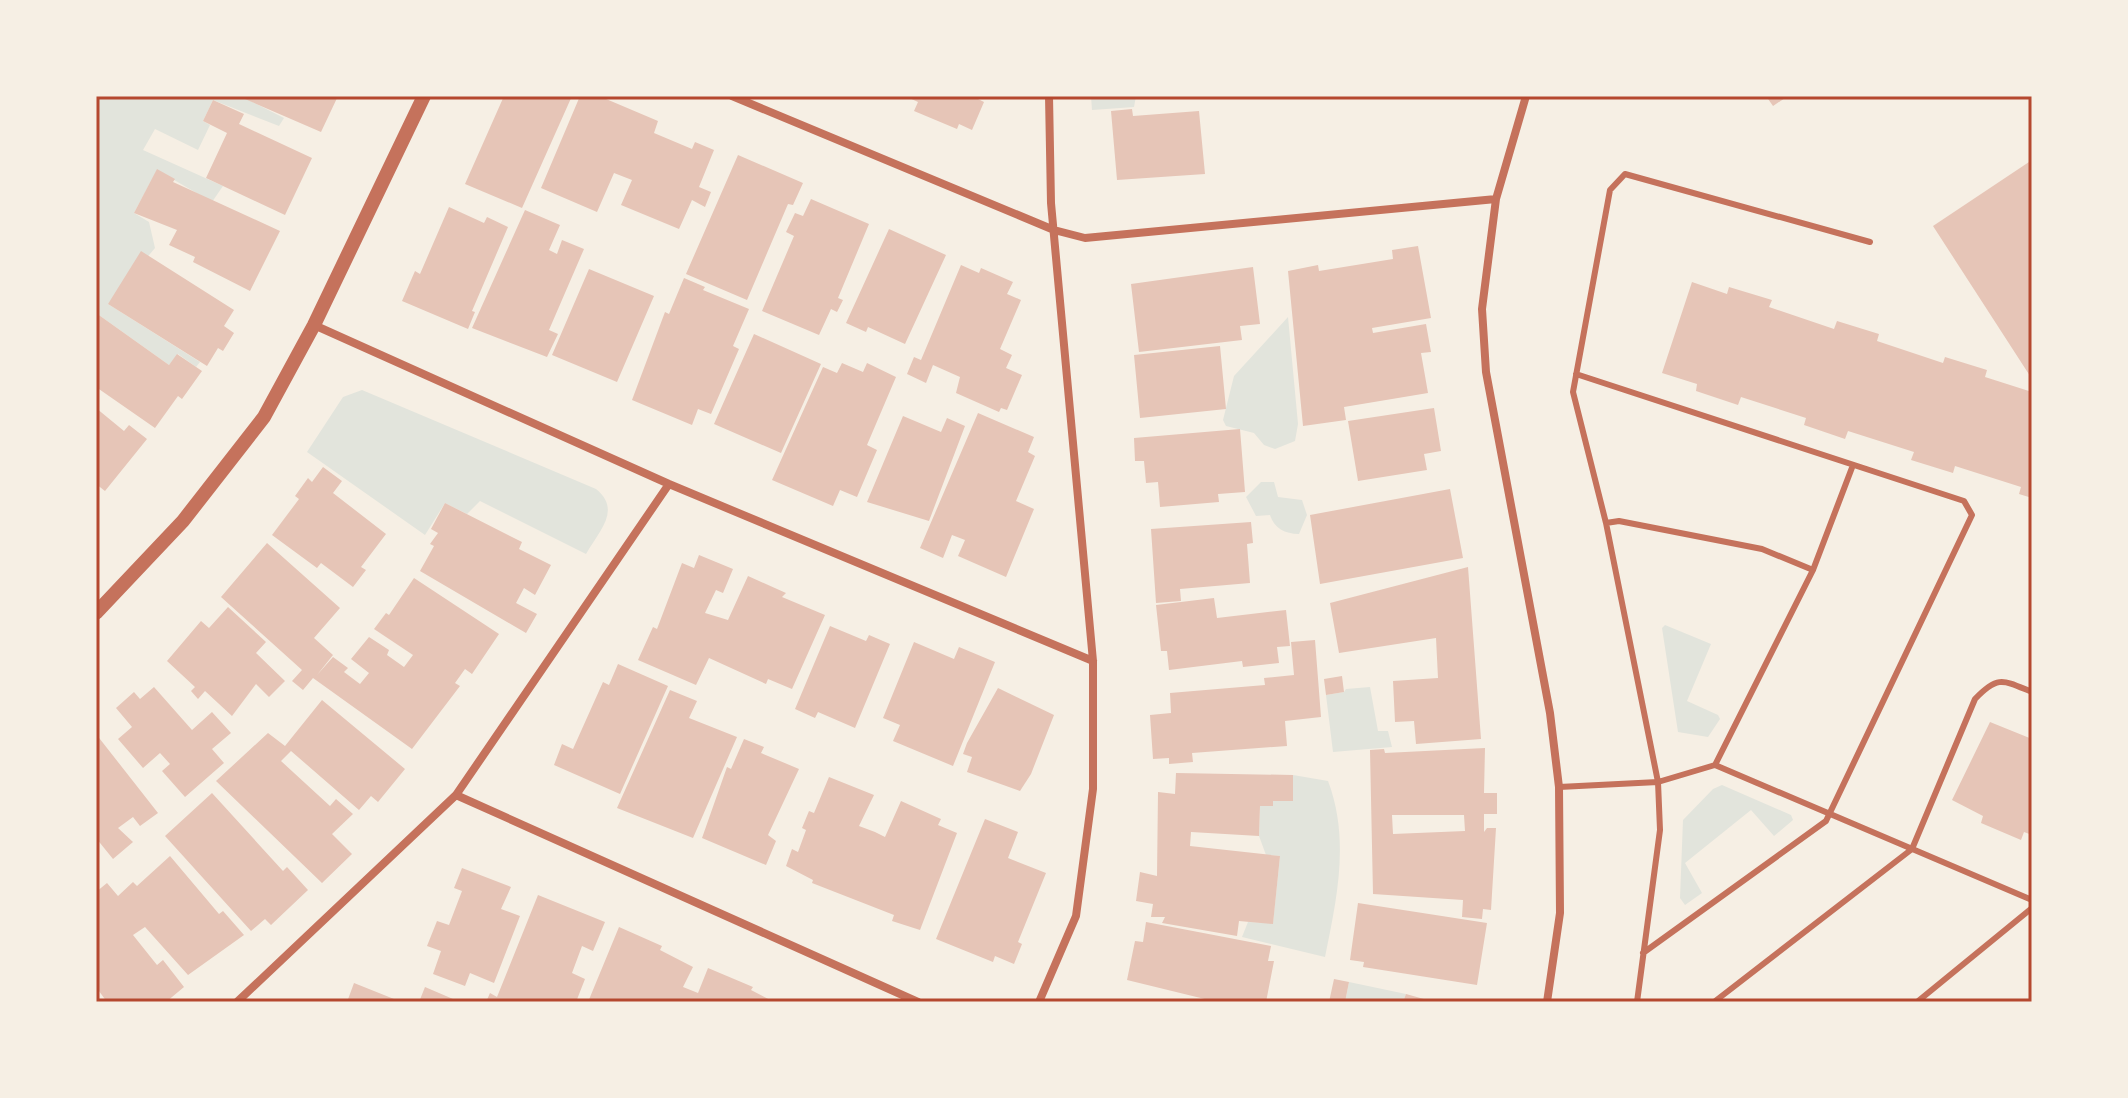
<svg xmlns="http://www.w3.org/2000/svg" width="2128" height="1098" viewBox="0 0 2128 1098" font-family="Signika,sans-serif">
<style>
.green{fill:#e2e4dc}
.building{fill:#e6c5b7;fill-rule:evenodd}
.lines{fill:none;stroke-linecap:round;stroke-linejoin:round}
.service{stroke:#c5725c;stroke-width:6}
.minor{stroke:#c5725c;stroke-width:8}
.tertiary{stroke:#c5725c;stroke-width:14}
.neatline{fill:none;stroke:#b5482f;stroke-width:3}
</style>
<rect width="100%" height="100%" fill="#f6efe4"/>
<path class="green" d="M96,96h145l43,22 -5,8 -66,-26 -10,21 7,4 -12,25 -43,-21 -12,21 80,36 -11,16 -55,-32 -23,43 15,9 6,26 -47,56 92,58 -4,5 -18,-13 -9,11 -73,-52z
M1091,96h45l-2,11 -42,3z
M1288,317l10,107 -3,17 -20,8 -11,-4 -10,-12 -28,-7 -3,-6 11,-44z
M362,390l234,99c26,21 3,42 -10,65l-106,-53 -13,13 -22,-11 -20,32 -118,-83 36,-55z
M1261,482h13l4,15 24,3 5,15 -8,19c-14,0 -25,-6 -29,-19l-14,1 -10,-19z
M1665,625l46,19 -24,57 31,14 2,4 -12,18 -30,-5 -16,-104z
M1370,687l8,44h10l4,16 -59,5 -7,-57 18,-3 2,-3z
M1293,775l35,6c22,58 9,117 -3,176l-83,-20 6,-15 25,1 7,-67 -14,-1 -7,-19 1,-30h13v-5h19z
M1722,785l69,30 2,5 -19,16 -23,-26 -66,53 17,30 -17,12 -5,-7 3,-78 30,-31z
M1349,982l57,12 -3,8h-58z"/>
<path class="building" d="M238,96h100l-17,36z
M504,96h68l-50,112 -57,-24z
M580,96h19l59,25 -4,12 38,16 3,-7 19,8 -15,37 12,5 -6,15 -13,-7 -13,29 -58,-24 11,-25 -18,-7 -17,39 -56,-24z
M905,96h67l12,6 -12,28 -13,-6 -2,5 -43,-18 4,-9z
M1766,96h22l-15,10z
M213,100l31,14 -5,10 73,34 -27,57 -79,-37 21,-45 -24,-12z
M1132,109l1,7 66,-5 6,63 -88,6 -6,-69z
M738,155l65,28 -10,22 -5,-1 -41,96 -61,-26z
M2032,160v219l-99,-153z
M157,169l18,10 -2,3 107,49 -30,60 -57,-29 2,-5 -26,-12 8,-15 -43,-17z
M811,199l58,25 -31,74 5,2 -6,12 -6,-3 -12,26 -57,-24 32,-75 -8,-4 9,-19 8,3z
M449,207l35,16 3,-6 21,10 -36,84 3,1 -7,17 -66,-28 13,-30 5,3z
M525,210l35,15 -11,25 8,4 5,-14 22,9 -35,81 9,4 -11,23 -75,-29z
M889,229l57,26 -41,89 -37,-17 -2,5 -20,-9z
M1418,246l13,72 -59,10 1,5 53,-9 5,28 -10,1 7,40 -84,14 2,13 -43,6 -15,-155 30,-6 1,6 74,-12 -1,-9z
M141,251l93,59 -10,16 10,7 -11,18 -5,-3 -11,18 -99,-62z
M961,265l18,8 2,-5 32,14 -6,12 14,6 -21,49 12,6 -6,13 16,7 -15,35 -6,-2 -2,4 -43,-19 4,-16 -27,-12 -7,18 -19,-9 7,-17 7,3z
M1253,267l7,57 -20,2 2,14 -103,12 -8,-68z
M589,269l65,27 -37,86 -65,-27z
M684,278l21,9 -2,3 46,19 -16,37 6,3 -28,65 -13,-5 -6,16 -60,-25 33,-88 4,2z
M1692,282l35,12 2,-7 43,13 -3,7 65,22 3,-8 42,13 -2,7 66,22 2,-6 42,13 -2,7 47,15v106l-13,-4 2,-7 -66,-21 -2,7 -42,-13 3,-8 -66,-21 -3,8 -41,-14 2,-7 -65,-21 -3,8 -42,-14 1,-7 -35,-11z
M96,313l73,52 8,-11 25,17 -20,28 -4,-3 -23,32 -59,-41z
M754,334l67,30 -40,89 -67,-29z
M1220,346l6,63 -86,9 -6,-63z
M842,363l21,9 4,-9 29,14 -29,68 10,5 -20,47 -17,-7 -7,16 -61,-26 51,-113 14,6z
M96,408l28,23 5,-6 18,14 -42,52 -9,-7z
M1434,408l7,43 -17,3 3,16 -69,11 -10,-60z
M978,413l56,24 -6,15 7,4 -19,45 18,8 -28,68 -48,-21 7,-16 -13,-5 -9,23 -23,-10z
M903,416l38,16 6,-14 18,8 -36,95 -62,-19z
M1240,429l5,63 -27,2 1,8 -59,5 -2,-25 -12,1 -2,-22h-9l-1,-23z
M323,467l19,14 -9,12 53,41 -25,33 5,3 -13,17 -32,-24 -4,5 -45,-33 27,-36 -4,-3 13,-18 4,4z
M1450,489l13,69 -143,26 -10,-69z
M445,503l77,39 -3,7 32,16 -16,30 -11,-7 -8,15 21,11 -11,19 -106,-62 14,-25 -4,-2 8,-11 -7,-4z
M1251,522l2,21 -6,1 3,39 -70,6 1,12 -25,2 -5,-74z
M267,543l73,65 -26,30 19,17 -16,20 16,-18 15,11 -4,4 16,12 9,-11 -18,-14 18,-22 20,13 -2,5 17,12 9,-12 -39,-26 12,-16 3,2 25,-37 85,56 -27,40 -7,-5 -10,14 5,3 -48,63 -99,-71 -10,12 -11,-9 10,-11 -81,-73z
M699,555l34,14 -10,24 -7,-3 -11,23 23,7 20,-44 38,17 -4,4 43,18 -33,74 -24,-10 -2,5 -57,-26 -13,27 -58,-25 15,-33 4,2 25,-66 12,5z
M1468,567l13,172 -65,5 -2,-23 -19,1 -2,-41 45,-3 -2,-40 -97,15 -9,-50z
M1214,598l3,20 69,-8 4,36 -13,1 2,16 -36,4 -1,-6 -73,9 -2,-19h-6l-5,-46z
M228,607l38,35 -10,11 29,28 -16,16 -13,-13 -24,32 -27,-25 -7,8 -7,-8 4,-4 -28,-26 34,-40 8,7z
M830,626l36,15 3,-6 21,9 -35,84 -37,-16 -3,6 -20,-9z
M1315,640l6,77 -36,4 2,25 -95,7 1,9 -24,2v-6l-16,1 -3,-44 21,-2 -1,-20 95,-8 -1,-7 30,-3 -3,-33z
M914,642l40,17 5,-12 36,15 -42,104 -60,-25 7,-16 -17,-7z
M618,664l50,22 -48,108 -66,-29 8,-21 11,5 30,-67 6,3z
M1342,676l2,16 -18,3 -2,-16z
M154,687l38,43 20,-18 19,21 -19,16 12,14 -39,34 -23,-26 8,-7 -10,-11 -17,15 -25,-29 14,-12 -16,-19 18,-16 6,7z
M998,688l56,27 -23,59 -11,17 -53,-19 5,-15 -9,-3 4,-11z
M670,690l27,11 -8,17 48,19 -44,101 -76,-30z
M322,700l83,69 -27,33 -7,-6 -12,14 -68,-59 -10,10 49,45 6,-7 17,15 -21,20 20,20 -30,29 -106,-102 52,-48 17,13z
M1990,722l42,17v96l-8,-3 -3,8 -40,-17 2,-7 -31,-16z
M96,734l62,79 -18,13 -7,-9 -15,11 15,14 -20,17 -17,-21z
M744,739l20,8 -3,6 38,16 -31,66 8,6 -10,24 -64,-27 25,-71 4,2z
M1485,748l-1,45h13v21h-13v18l3,-4h9l-5,82 -8,-1 -1,10 -20,-2 1,-17 -90,-6 -3,-144 14,-1 1,4zM1392,815h72l1,16 -72,3z
M1176,773l117,2v26h-20v5h-13l-1,30 -68,-4 -1,14 90,10 -7,68 -34,-3 -2,15 -75,-13 3,-6h-14l2,-13 -17,-3 4,-29 17,4 1,-84 17,2z
M829,777l45,18 -15,31 16,6 10,5 16,-36 40,18 -3,6 19,8 -37,97 -28,-9 2,-6 -82,-32 1,-3 -27,-14 6,-17 6,3 8,-22 -4,-2 7,-17 5,2z
M212,793l71,78 4,-4 21,23 -37,35 -6,-6 -14,12 -86,-95z
M985,819l33,13 -10,26 38,15 -28,69 4,2 -8,20 -19,-8 -2,6 -57,-23z
M170,856l49,58 4,-3 21,24 -56,40 -43,-48 -12,8 24,30 6,-5 21,27 -18,15h-59l-11,-15v-95l11,-9 11,13 15,-14 4,4z
M462,868l49,19 -10,22 19,7 -26,67 -24,-10 -5,13 -32,-12 8,-23 -14,-5 10,-25 12,4 13,-34 -8,-3z
M538,895l67,27 -12,29 -11,-5 -10,27 13,6 -9,23h-90l4,-9 7,4z
M1358,903l129,20 -10,62 -114,-18 1,-5 -14,-2z
M1146,922l125,24 -3,15h6l-8,41h-49l-90,-22 8,-39 8,1z
M619,927l43,19 -2,4 33,17 -10,20 15,6 10,-25 45,19 -2,3 23,12h-186z
M1334,979l15,3 -4,20h-16z
M354,983l40,16 -1,3h-46z
M425,987l35,15h-41z
M1406,994l25,7v1h-28z"/>
<g class="lines">
<path class="service" d="M1576,374l388,127 8,14 -146,306 -183,132
M1606,523l13,-2 143,28 51,21
M1715,765l98,-195 40,-105
M1559,787l99,-5 57,-17 317,135
M1637,1002l23,-172 -2,-48 -52,-259 -33,-131 37,-202 15,-16 245,68
M1714,1002l198,-153 63,-150c23,-24 28,-19 57,-7
M1917,1002l115,-94"/>
<path class="minor" d="M732,96l322,134 31,8 411,-39
M1526,96l-30,103 -14,110 4,63 64,341 9,74 1,126 -13,89
M314,325l355,159 424,177
M456,795l462,207
M237,1002l219,-207 213,-311
M1039,1002l37,-86 17,-127v-128l-42,-458 -2,-107"/>
<path class="tertiary" d="M96,613l87,-92 81,-104 50,-92 110,-229"/>
</g>
<rect width="2128" height="1098" fill="none" stroke="#f6efe4" stroke-width="196"/>
<rect x="98" y="98" width="1932" height="902" class="neatline"/>
</svg>
